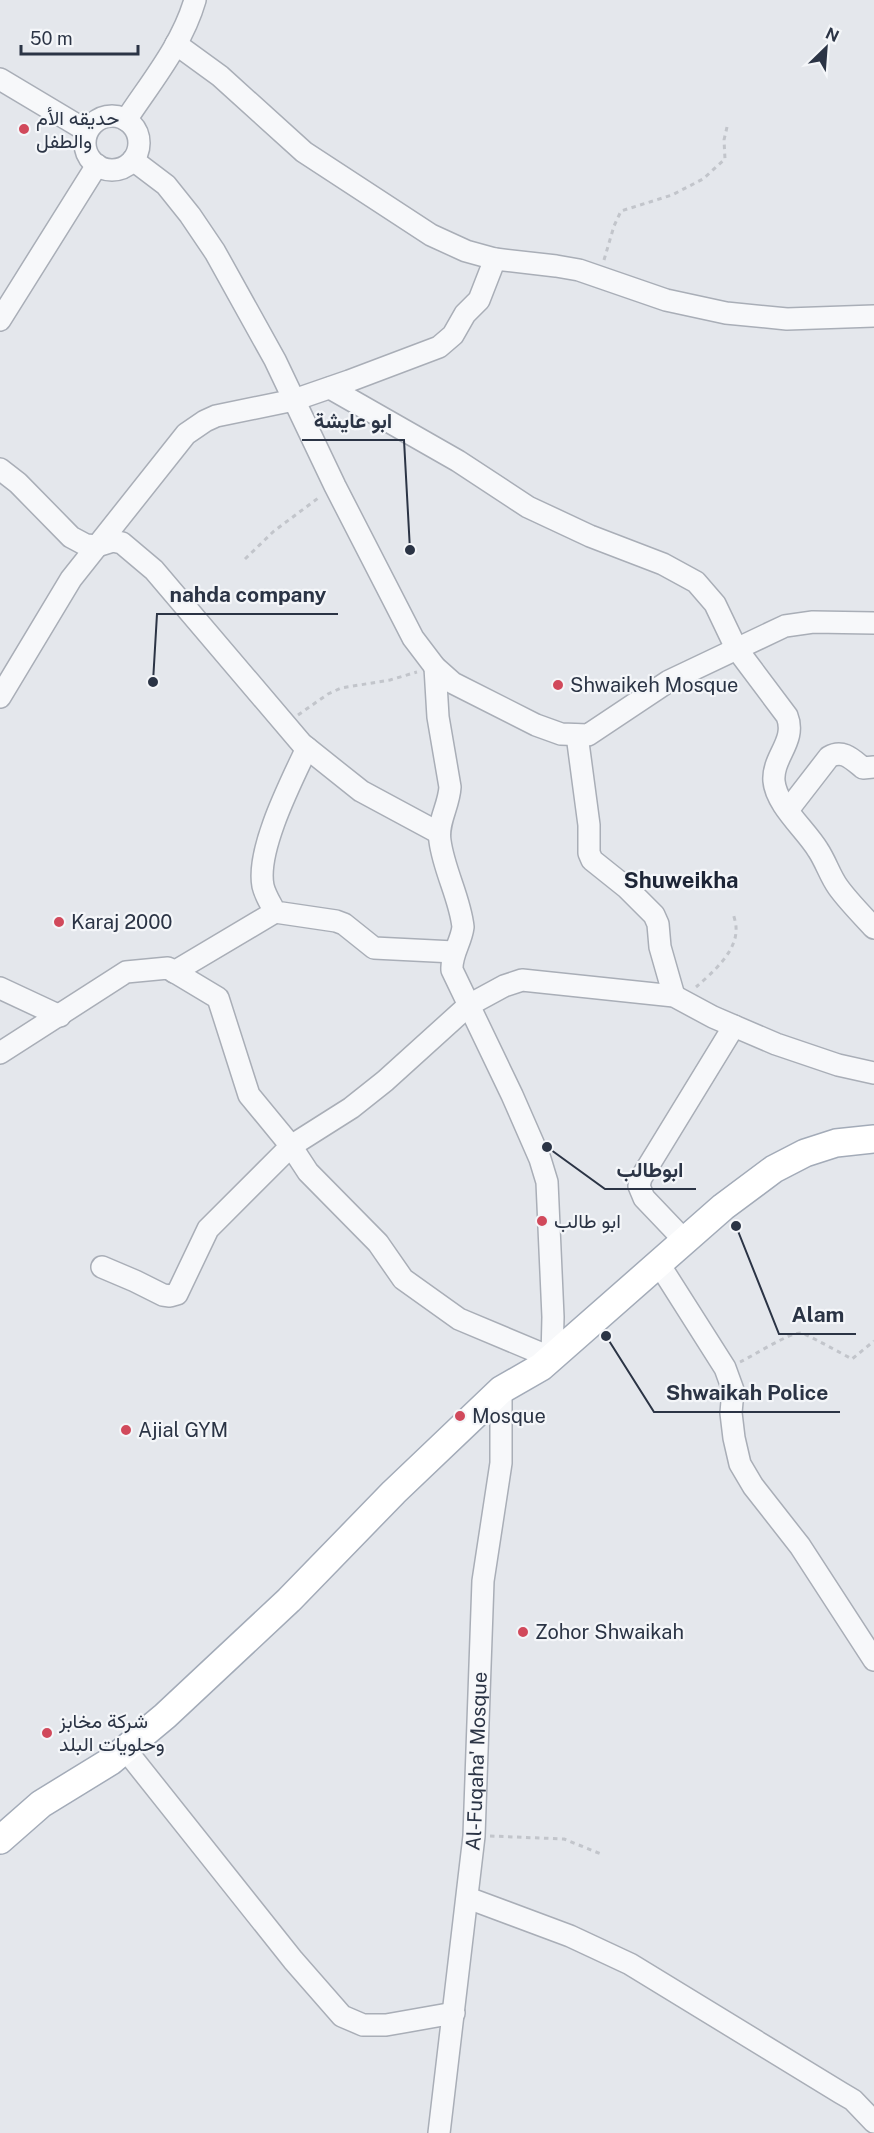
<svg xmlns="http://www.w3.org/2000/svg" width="874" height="2133" viewBox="0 0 874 2133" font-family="'Public Sans',Vazirmatn,sans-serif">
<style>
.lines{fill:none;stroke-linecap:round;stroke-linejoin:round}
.minor-casing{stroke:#a9aeb7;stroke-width:24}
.major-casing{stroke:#a3abb8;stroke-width:30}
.path{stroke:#c2c5cb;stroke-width:3;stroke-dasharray:4.5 4.5;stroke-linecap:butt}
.minor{stroke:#f7f8fa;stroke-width:21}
.major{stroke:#fff;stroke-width:27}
.poi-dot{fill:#d1495b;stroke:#f4f6f9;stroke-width:2}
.labels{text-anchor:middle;stroke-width:4.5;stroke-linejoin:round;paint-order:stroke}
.poi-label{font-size:20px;fill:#2b3445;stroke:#f4f6f9;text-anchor:start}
.street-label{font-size:20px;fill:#2b3445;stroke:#f4f6f9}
.quarter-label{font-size:22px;font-weight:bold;fill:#1d2536;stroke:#f4f6f9}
.leader{fill:none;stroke:#2b3445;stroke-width:2}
.callout-dot{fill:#2b3445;stroke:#f4f6f9;stroke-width:2}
.callout-label{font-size:21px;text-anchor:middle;font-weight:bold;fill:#2b3445;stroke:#f4f6f9;stroke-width:4.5;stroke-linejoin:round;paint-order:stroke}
</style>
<rect width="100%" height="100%" fill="#e4e7ec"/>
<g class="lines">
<defs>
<g id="minor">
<path d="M176,44l44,32 84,76 127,83 35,16 29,8 61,7 23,4 87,30 60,13 61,6 87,-3"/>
<path d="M0,79l87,52"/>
<circle cx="112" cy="143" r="27"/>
<path d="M126,120c25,-38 56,-75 69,-120"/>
<path d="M133,160l33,25 24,30 25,37 60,108 60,126 78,152 22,29 18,16 83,42 25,9 27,1 81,-54 116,-55 28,-4 61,1"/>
<path d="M0,320l97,-155"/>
<path d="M330,388l128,73 70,46 62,29 73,28 33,18 19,22 21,44 51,68c10,25 -15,41 -13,65 2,24 32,49 44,69 8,12 12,26 20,37 10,14 24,28 36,41"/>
<path d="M0,469l18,14 53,54 15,8 11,1 16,-5 9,2 32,27 148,174 59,47 78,42"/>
<path d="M0,697l71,-118 115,-145 19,-13 11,-5 78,-16 55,-19 90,-34 14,-12 12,-21 14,-14 16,-41"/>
<path d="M577,735l12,90v28l3,7 35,28 27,27 4,9 2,23 14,49"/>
<path d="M307,748c-16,34 -51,102 -44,138 2,9 8,18 12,26l61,9 8,3 30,24 80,4"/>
<path d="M788,810l41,-53c14,-8 23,2 34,11l11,-1"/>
<path d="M174,972l101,-60"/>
<path d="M0,988l60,28"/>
<path d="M0,1053l126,-81 42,-4 50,30 31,97 42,51 17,26 70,71 25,36 56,40 93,39 1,-41 -6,-135 -7,-23 -28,-64 -60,-125c-1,-16 9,-27 11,-43 -3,-29 -19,-56 -23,-86 -3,-19 9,-35 10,-54l-12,-70 -3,-50"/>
<path d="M685,1241l-41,-43 -5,-12 2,-8 93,-152"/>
<path d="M659,1264l66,104 8,22 -2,23 3,25 6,26 13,22 47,60 74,114"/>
<path d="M102,1267l33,14 28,14 7,1 7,-2 31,-65 83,-83 60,-38 34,-27 84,-76 35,-19 18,-6 152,16 39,21 63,27 62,21 36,8"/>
<path d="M125,1749l168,211 49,56 21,9h23l68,-12"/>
<path d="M468,1898l102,38 60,28 211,129 12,7 21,22"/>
<path id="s1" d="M439,2133l35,-297 9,-255 18,-118v-73"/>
</g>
<path id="major" d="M0,1840l41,-36 70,-43 54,-45 124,-116 105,-108 107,-102 40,-23 182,-160 51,-38 31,-16 31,-10 38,-4"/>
</defs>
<use href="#minor" class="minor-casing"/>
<use href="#major" class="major-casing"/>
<path class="path" d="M604,260l10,-34 7,-15 51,-16 31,-16 22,-20 -1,-19 3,-13
M245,559l29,-28 47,-35
M298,715l30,-21 13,-6 49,-8 27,-8
M696,987c16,-14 42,-36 40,-60 0,-4 -2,-10 -3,-14
M740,1362c13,-6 50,-30 61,-29 6,1 43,22 51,26l22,-18
M490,1836l74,3 37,15"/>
<use href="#minor" class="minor"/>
<use href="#major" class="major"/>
</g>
<g class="poi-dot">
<circle cx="24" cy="129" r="6"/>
<circle cx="558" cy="685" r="6"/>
<circle cx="59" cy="922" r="6"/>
<circle cx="542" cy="1221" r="6"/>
<circle cx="460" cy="1416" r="6"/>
<circle cx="126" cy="1430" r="6"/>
<circle cx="523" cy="1632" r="6"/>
<circle cx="47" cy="1733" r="6"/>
</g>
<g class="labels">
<g class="poi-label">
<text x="36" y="125">حديقه الأم<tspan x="36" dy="23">والطفل</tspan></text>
<text x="570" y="692">Shwaikeh Mosque</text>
<text x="71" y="929">Karaj 2000</text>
<text x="554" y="1228">ابو طالب</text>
<text x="472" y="1423">Mosque</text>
<text x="138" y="1437">Ajial GYM</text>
<text x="535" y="1639">Zohor Shwaikah</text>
<text x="59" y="1728">شركة مخابز<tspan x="59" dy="23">وحلويات البلد</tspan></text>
</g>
<g class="street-label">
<text dy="7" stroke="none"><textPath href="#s1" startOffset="374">Al-Fuqaha' Mosque</textPath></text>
</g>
<g class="quarter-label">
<text x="681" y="888">Shuweikha</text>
</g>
</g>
<path class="leader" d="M410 550L404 440H302M153 682L157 614H338M547 1147L605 1189H696M736 1226L779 1334H856M606 1336L654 1412H840"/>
<g class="callout-dot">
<circle cx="410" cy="550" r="6"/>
<circle cx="153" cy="682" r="6"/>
<circle cx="547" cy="1147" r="6"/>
<circle cx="736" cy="1226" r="6"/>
<circle cx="606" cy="1336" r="6"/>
</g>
<g class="callout-label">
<text x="353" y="428">ابو عايشة</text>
<text x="248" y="602">nahda company</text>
<text x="650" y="1177">ابوطالب</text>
<text x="818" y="1322">Alam</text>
<text x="747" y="1400">Shwaikah Police</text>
</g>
<g transform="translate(826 48) rotate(25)" stroke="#f4f6f9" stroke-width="4.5" paint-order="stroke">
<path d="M0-4.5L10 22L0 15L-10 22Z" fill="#2b3445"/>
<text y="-9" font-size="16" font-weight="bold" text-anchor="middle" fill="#2b3445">N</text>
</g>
<path d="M21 45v9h117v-9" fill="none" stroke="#2b3445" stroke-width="3"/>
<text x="30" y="45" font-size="18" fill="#2b3445" stroke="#f4f6f9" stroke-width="4.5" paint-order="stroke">50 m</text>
</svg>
